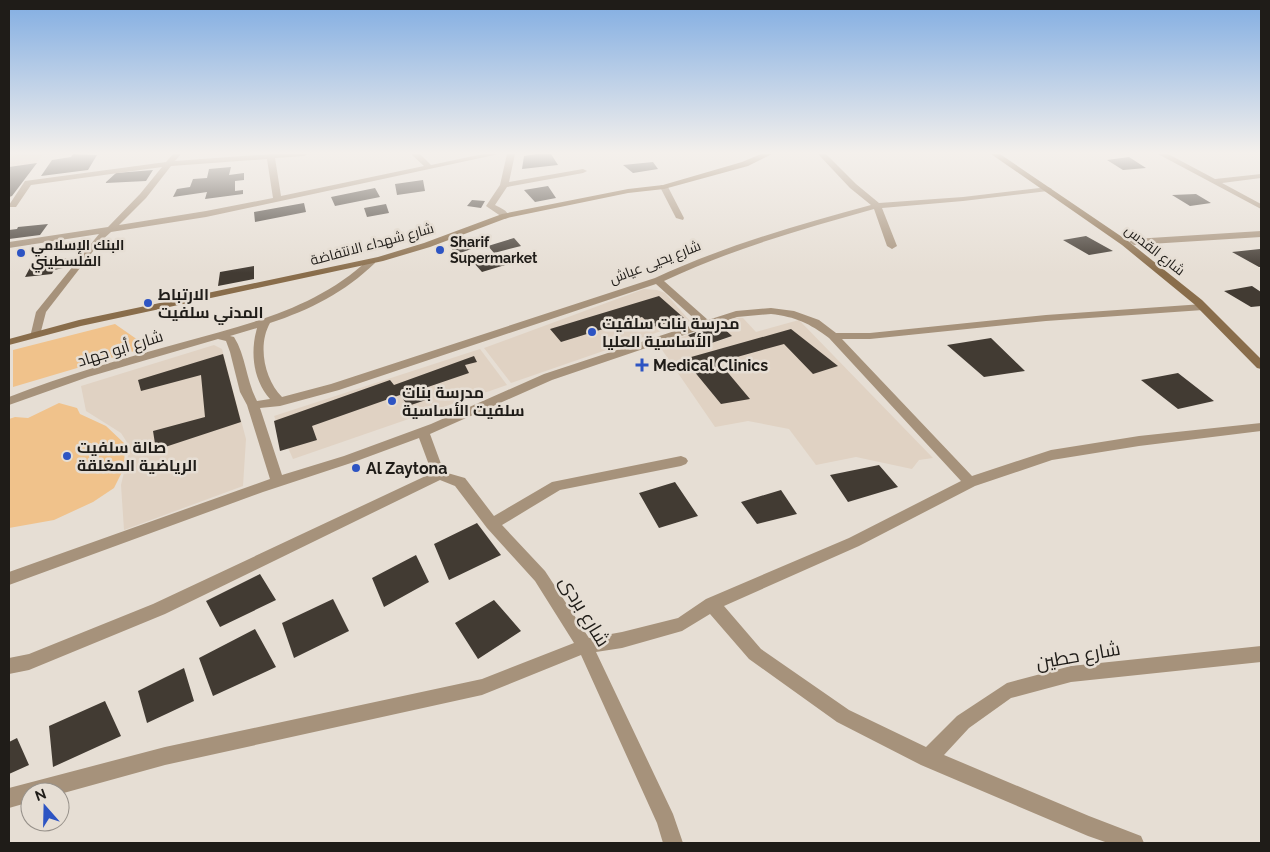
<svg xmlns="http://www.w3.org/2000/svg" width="1270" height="852" viewBox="0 0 1270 852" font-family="Raleway,Cairo,sans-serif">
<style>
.built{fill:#e0d2c3}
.green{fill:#f0c28b}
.building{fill:#423b33}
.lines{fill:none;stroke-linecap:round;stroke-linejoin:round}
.street{fill:#a6927b;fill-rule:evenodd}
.secondary{fill:#896d4b;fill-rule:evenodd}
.poi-dot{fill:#2d54c3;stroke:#e6ded4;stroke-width:2}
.labels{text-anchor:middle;stroke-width:5;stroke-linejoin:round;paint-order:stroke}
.far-poi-label{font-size:14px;font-weight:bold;fill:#1f1c18;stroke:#e6ded4;text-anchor:start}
.far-street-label{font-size:14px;fill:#1f1c18;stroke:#e6ded4}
.poi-label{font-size:16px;font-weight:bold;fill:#1f1c18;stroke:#e6ded4;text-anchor:start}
.street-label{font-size:16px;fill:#1f1c18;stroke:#e6ded4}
.near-street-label{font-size:19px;fill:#1f1c18;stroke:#e6ded4}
</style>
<rect width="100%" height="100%" fill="#e6ded4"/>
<path class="built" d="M30,154h13l-34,46v-44z
M644,289l13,1 8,3 25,28 -179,62 -27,-35z
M728,317l15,1 13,14 43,-12 134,138 -14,2 -7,9 -56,-12 -40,8 -27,-36 -41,-8 -33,6 -57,-83 30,-9 12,12 31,-10 -12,-13z
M214,345l8,4 24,90 -3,47 -119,44 -3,-45 9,-38 -9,-14 -35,-22 -5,-25z
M480,349l27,36 -214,74 -19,-43z"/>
<path class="green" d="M115,324l33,23 -135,40v-37z
M59,403l18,5 3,6 26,12 19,18 -1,24 -10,20 -21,14 -39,18 -45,8v-109l6,-2 13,1z"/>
<path class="building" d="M73,154l24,1 -9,15 -47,6 11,-16 19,-3z
M536,154h15l7,11 -36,4 2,-13z
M1129,157l17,11 -23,2 -16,-10z
M653,162l5,7 -25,4 -10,-8z
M37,163l-25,33 -3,1v-30z
M231,167l-2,8 15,-2v7l-9,1v10l8,-1v4l-38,5 2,-7 -34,5 4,-8 13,-2 3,-8 14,-1 2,-9z
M153,170l-7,11 -41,2 11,-10z
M423,180l2,11 -28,4 -2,-11z
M548,186l8,12 -21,4 -11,-12z
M375,188l5,9 -45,9 -4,-9z
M1196,194l15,9 -21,3 -18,-11z
M472,200l13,1 -4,7 -14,-2z
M304,203l2,9 -51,10 -1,-10z
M386,204l3,9 -22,4 -3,-9z
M48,224l-8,11 -31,4v-9l8,-1 1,-2z
M1086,236l27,15 -24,4 -26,-15z
M474,238l9,7 -26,9 -8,-8z
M514,238l7,8 -27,7 -6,-7z
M1260,249l1,18h-2l-27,-15z
M503,254l9,9 -30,9 -8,-9z
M69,258l-6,10 -9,2 -2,4 -27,3 8,-15z
M254,266v13l-36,7 2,-14z
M1252,286l9,6v14l-10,1 -27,-16z
M659,296l25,22 -31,9 -11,-10 -81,25 -11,-13z
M719,324l13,12 -32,11 -12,-12z
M791,329l47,37 -25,8 -29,-30 -65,18 31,37 -29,5 -37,-45z
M991,338l34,33 -41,6 -37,-32z
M223,354l18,68 -85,28 -3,-19 52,-14 -4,-42 -60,16 -3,-11z
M474,356l3,6 -12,3 4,8 -44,15 7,10 -24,8 -8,-11 -88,31 5,14 -37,11 -6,-30 116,-41 4,5z
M1178,373l36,28 -36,8 -37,-29z
M879,465l19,22 -50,15 -18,-27z
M675,482l23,34 -39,12 -20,-35z
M781,490l16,24 -40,10 -16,-22z
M477,523l24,32 -52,25 -15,-36z
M416,555l13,27 -45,25 -12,-29z
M260,574l16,26 -56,27 -14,-26z
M333,599l16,32 -55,27 -12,-35z
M494,600l27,31 -43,28 -23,-36z
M255,629l21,38 -63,29 -14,-38z
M184,668l10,33 -47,22 -9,-32z
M105,701l16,35 -68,31 -4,-41z
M17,738l12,27 -20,9v-32z"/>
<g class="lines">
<path class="street" d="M173,154h8l-6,7 96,-7h37l-4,2 -29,2 6,38 143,-30 -13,-12h9l11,11 52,-11h16l-293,63 -95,15 -10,9 -55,71 -6,23h-8l-1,-2 5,-21 63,-78 -90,14v-6l99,-15 32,-33 22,-27 -131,18 -15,22h-6l-1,-2 16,-24 141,-19zM267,159l6,39 -67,13 -87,14 27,-27 25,-32z
M507,154h8l-6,28 74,-13 4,2 -4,2 -76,14 -12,18c5,3 15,6 13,13l-3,1 -19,-13 14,-21z
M818,154h8l30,30 23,19 84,-6 85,-10 4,2 -4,2 -85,10 -81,7 15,38 -5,3 -5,-3 -13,-37c-72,20 -142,40 -210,72l44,39 28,-9 35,-3 23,3 25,9 17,13h34l176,-18 157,-11 5,3 -5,3 -157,11 -176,18h-28l130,137 79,-26 88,-14 122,-13v8l-122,15 -87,14 -77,26 -116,60 -135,60 37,43 88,61 77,37 31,-31 50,-33 64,-17 190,-20v16l-190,20 -60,16 -42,30 -25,27 145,61 52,20 3,7h-36l-20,-7 -167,-71 -84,-43 -88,-63 -39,-45 -28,17 -60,17 -26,4 77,162 10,29h-20l-6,-20 -76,-168 -99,40 -317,70 -105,29v-2h-30v10l-21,6v-20l156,-41 317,-68 92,-36 -39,-62 -48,-53 -32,-42 -15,-6 -275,134 -136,56 -20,4v-16l20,-4 124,-50 279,-131 -13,-35 -65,24 -91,30 -254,93v-13l261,-93 -23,-74 -7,-13 -10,-40 -4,-11 -8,-2 -130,38 -79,28v-8c56,-22 113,-38 171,-54 68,-19 136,-34 189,-84h6v4c-30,29 -65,47 -105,60 -13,23 -5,57 12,74l49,-13 324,-106c69,-32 142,-53 216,-73l-21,-17zM656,284l43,39 -155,51 -113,50 -87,32 -62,19 -22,-67 20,-2 59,-16zM771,314c25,3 38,9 58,24l132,143 -112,57 -143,61 -28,19 -56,14 -33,6 -44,-67 -43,-46 58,-35 121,-24 5,-2 2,-3 -2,-3 -5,-2 -129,26 -58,34 -29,-38 -21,-6 -14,-38 122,-54 185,-63zM257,328c-7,24 -4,52 13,71l-13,2c-11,-21 -11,-45 -23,-64l-4,-1z
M1158,154h10l47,25 46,-5v4l-39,5 39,21v5z
M661,185l7,2 16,31 -1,2 -7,-2 -16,-31z
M1261,231v6l-127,8 -5,-3 5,-3z"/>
<path class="secondary" d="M761,154h11l-24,12 -84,23 -36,4 -121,25 -77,29 -47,14 -302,65 -72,19v-6l70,-19 299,-63 46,-14 78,-29 126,-25 35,-4 79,-23z
M991,154h9l128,87 74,59 59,59v10l-4,-1 -63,-64 -72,-59z"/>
</g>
<linearGradient id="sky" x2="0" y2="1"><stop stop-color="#81ade2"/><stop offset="0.56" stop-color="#f4f0ec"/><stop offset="1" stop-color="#f4f0ec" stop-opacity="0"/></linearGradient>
<rect width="1270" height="273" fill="url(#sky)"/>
<g class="poi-dot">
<circle cx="440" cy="250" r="5"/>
<circle cx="21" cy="253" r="5"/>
<circle cx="148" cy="303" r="5"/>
<circle cx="592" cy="332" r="5"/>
<path d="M639.5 357.5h5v5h5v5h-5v5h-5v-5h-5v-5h5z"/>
<circle cx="392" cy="401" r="5"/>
<circle cx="67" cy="456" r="5"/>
<circle cx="356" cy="468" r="5"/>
</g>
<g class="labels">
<g class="far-poi-label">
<text x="450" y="247">Sharif<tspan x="450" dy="16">Supermarket</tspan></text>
<text x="31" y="250">البنك الإسلامي<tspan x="31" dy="16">الفلسطيني</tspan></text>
</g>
<g class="far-street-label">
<text transform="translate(372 244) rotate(-15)" y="5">شارع شهداء الانتفاضة</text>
<text transform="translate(1155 250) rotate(38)" y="5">شارع القدس</text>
<text transform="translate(655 262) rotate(-21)" y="5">شارع يحيى عياش</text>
</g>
<g class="poi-label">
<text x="158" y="300">الارتباط<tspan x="158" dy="18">المدني سلفيت</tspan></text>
<text x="602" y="329">مدرسة بنات سلفيت<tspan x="602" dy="18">الأساسية العليا</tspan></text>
<text x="653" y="371">Medical Clinics</text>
<text x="402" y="398">مدرسة بنات<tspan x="402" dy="18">سلفيت الأساسية</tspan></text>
<text x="77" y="453">صالة سلفيت<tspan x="77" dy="18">الرياضية المغلقة</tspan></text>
<text x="366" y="474">Al Zaytona</text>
</g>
<g class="street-label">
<text transform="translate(120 348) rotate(-17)" y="6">شارع أبو جهاد</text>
</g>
<g class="near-street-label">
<text transform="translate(585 611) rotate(59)" y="7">شارع بردى</text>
<text transform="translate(1078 655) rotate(-10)" y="7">شارع حطين</text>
</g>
</g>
<rect width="1270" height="852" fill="none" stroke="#1f1c18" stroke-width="20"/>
<g transform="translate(45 807) rotate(340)"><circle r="24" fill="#e6ded4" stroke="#969089"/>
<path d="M0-4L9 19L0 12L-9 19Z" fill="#2d54c3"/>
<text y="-8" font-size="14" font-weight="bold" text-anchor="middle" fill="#1f1c18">N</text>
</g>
</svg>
